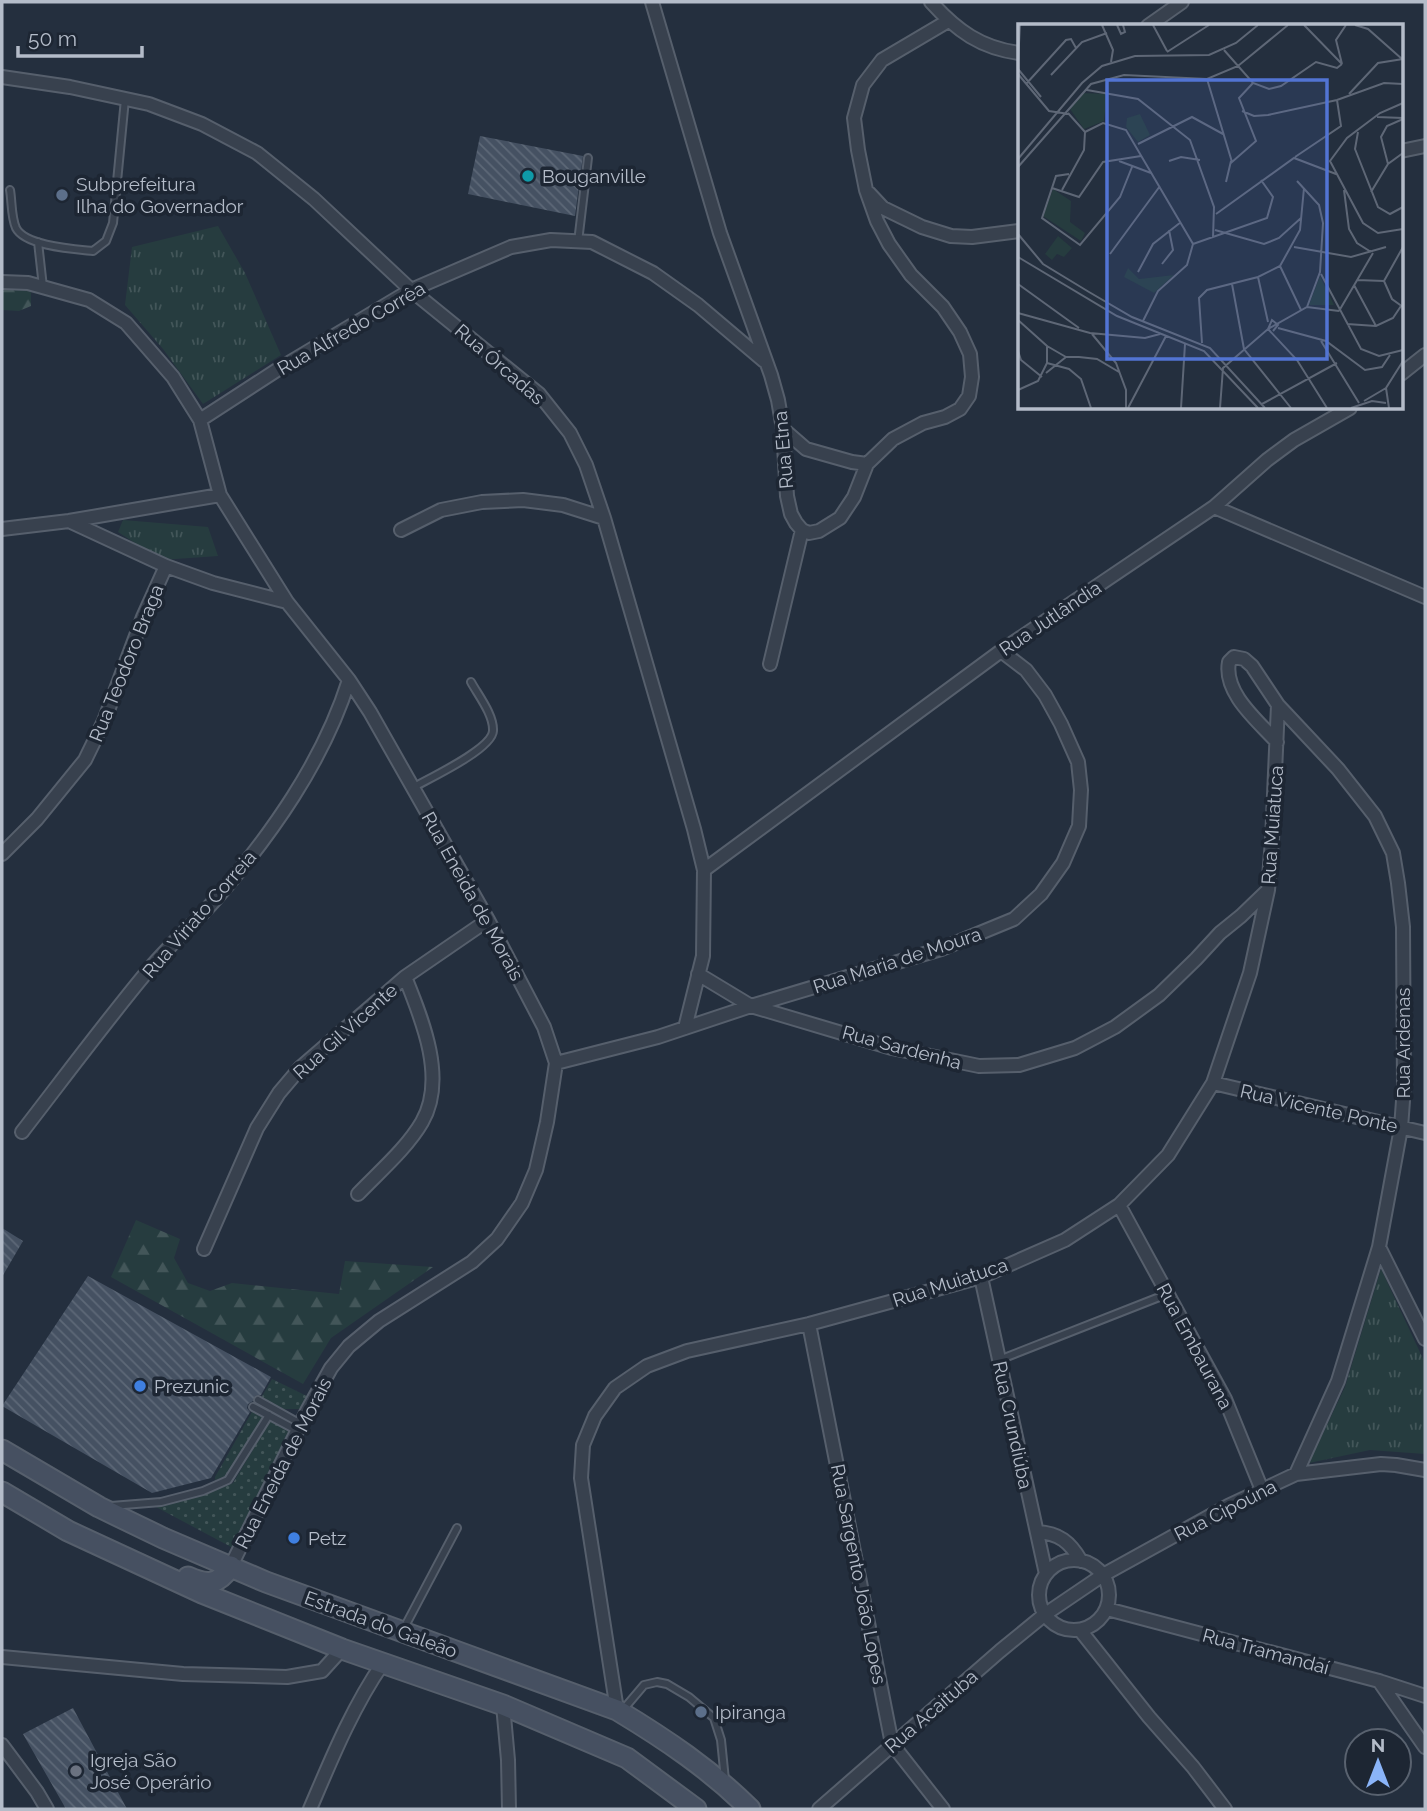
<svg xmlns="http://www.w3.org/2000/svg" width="1427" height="1811" viewBox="0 0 1427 1811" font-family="Raleway,sans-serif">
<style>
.grass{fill:url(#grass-dots)}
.forest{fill:url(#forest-firs)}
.park{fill:url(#park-tufts)}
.building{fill:url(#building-back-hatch)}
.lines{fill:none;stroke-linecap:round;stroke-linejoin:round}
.service-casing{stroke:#565f6c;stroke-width:10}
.minor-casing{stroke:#565f6c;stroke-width:16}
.secondary-casing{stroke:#565f6c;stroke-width:23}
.service{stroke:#38414e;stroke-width:6}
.minor{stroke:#38414e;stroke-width:12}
.secondary{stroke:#465061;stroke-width:19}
.culture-dot{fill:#0f9aa8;stroke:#1d2633;stroke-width:2.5}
.service-dot{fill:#5c6f8a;stroke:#1d2633;stroke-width:2.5}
.shop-dot{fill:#3f7fe0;stroke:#1d2633;stroke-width:2.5}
.worship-dot{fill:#6b7280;stroke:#1d2633;stroke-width:2.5}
.labels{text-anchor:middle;stroke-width:7;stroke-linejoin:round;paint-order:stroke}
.poi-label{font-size:19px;fill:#b4bcc9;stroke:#1d2633;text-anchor:start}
.street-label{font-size:19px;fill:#b4bcc9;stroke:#1d2633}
.inset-road{fill:none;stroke:#5e6776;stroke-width:2}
.view{fill:#5274d3;fill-opacity:0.15;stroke:#5274d3;stroke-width:3.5}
.inset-edge{fill:none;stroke:#b4bcc9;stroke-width:3.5}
</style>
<defs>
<pattern id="grass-dots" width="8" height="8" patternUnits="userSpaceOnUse" patternTransform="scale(1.75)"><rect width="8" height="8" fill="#263c3f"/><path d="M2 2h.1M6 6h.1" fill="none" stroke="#435659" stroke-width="1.8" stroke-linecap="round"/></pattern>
<pattern id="forest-firs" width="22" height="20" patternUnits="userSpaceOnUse" patternTransform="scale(1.75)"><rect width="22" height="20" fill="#263c3f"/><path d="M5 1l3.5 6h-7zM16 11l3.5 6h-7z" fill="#435659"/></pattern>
<pattern id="park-tufts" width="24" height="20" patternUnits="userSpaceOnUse" patternTransform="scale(1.75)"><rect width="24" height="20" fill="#263c3f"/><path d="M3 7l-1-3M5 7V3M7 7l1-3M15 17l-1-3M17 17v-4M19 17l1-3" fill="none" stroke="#435659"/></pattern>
<pattern id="building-back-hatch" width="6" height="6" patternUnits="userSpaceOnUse" patternTransform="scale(1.75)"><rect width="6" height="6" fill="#455162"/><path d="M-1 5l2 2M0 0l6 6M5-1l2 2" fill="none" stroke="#5d6877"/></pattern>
</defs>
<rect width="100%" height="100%" fill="#242f3e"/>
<path class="grass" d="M272,1379l39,19 -5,11h-24l-21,-11z
M253,1410l12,6 -37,60 -13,4v-3z
M270,1421l22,12 -59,115 -77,-41 48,-12 29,-12z"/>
<path class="forest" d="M2,289h19l10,3v14l-12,5 -17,-1z
M136,1220l44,19 -6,19 14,25 22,8 22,-8 107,11 6,-33 88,6 -102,71 -28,46 -192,-107z"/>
<path class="park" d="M218,226l27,47 36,82 -78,49 -40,-55 -38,-44 7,-58z
M123,520l85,7 10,29 -57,4 -43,-28z
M1381,1269l44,94v91l-55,-4 -61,13 36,-76z"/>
<path class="building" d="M480,136l103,20 -8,60 -107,-22z
M2,1228l21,13 -21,36z
M88,1276l183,101 -10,18 -6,1 -2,5 -5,3 -1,4 3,4 -39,66 -59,15 -150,-87z
M73,1708l54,101h-61l-43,-75z"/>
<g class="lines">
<defs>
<path id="service" d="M10,190c2,11 1,27 6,38 9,18 58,21 77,23l13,-10 7,-18 12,-124
M38,242l5,45
M578,242l10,-84
M414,787c16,-9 78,-38 79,-56 1,-16 -15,-36 -22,-49
M999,1360l168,-66
M258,1400l43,24
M253,1407l45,24
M111,1506l50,-4 42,-11 25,-11 41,-65
M403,1630l54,-102
M622,1711l22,-26 13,-3 10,2 22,13 25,21 7,22 4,40"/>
<path id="minor" d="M652,2l68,231 51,142 7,25 5,29 4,67 4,18 5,9 6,7 7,3 10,-2 21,-13 14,-21 13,-33 26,-25 30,-16 22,-6 15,-8 9,-13 3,-19 -2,-23 -10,-22 -17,-25 -32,-32 -22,-31 -12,-23 -11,-31 -8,-40 -4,-32 9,-33 19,-25 66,-39
M931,2c26,29 50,46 88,51
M1148,26l34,-24
M2,77l68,10 79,17 53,20 55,29 57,46 97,91 128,104 31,39 16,32 18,53 90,311 10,41 -1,86 -18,72
M1401,151l24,-5
M869,193l14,15 39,19 29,9 21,1 47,-6
M2,282l26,1 61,17 37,23 47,54 27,43 20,75 67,107 62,78 21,32 118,208 56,107 12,36 -9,59 -11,48 -14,33 -25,36 -25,23 -93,59 -30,25 -18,22 -24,43 -76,155
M1401,374l24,-19
M200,420l77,-50 134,-80 100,-43 40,-7 41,2 61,31 45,32 66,56
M783,429l23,20 46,13 15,2
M1214,507l53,-47 27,-20 56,-32
M69,521l97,45 47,17 74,19
M2,529l67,-8 151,-26
M401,530l40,-20 41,-8 41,-2 40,5 41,13
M770,664l32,-134
M1277,742c-19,-21 -54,-49 -48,-80l5,-5 10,2 8,7 26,39 60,64 37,47 18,37 5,30 5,44 1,160 -3,41 -22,119 -41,134 -42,93
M2,854l35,-35 48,-59 19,-39 39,-104 23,-51
M704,870l297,-219 213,-144 211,90
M698,974l53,32 141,42 87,18 40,-1 56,-17 40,-21 44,-32 37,-36 24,-26 21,-17 27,-26
M556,1063l102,-26 93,-31 190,-57 73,-30 27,-25 22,-31 16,-37 2,-36 -3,-28 -17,-38 -16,-29 -19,-25 -25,-19
M1213,1083l212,50
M22,1132c41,-53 81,-107 124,-159 21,-26 47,-48 69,-73 56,-65 108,-138 134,-220
M358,1194c21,-22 49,-46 64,-72 25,-43 0,-103 -17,-145
M1119,1205l106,194 37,91
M1379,1247l46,92
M204,1249l53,-121 22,-35 22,-26 104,-90 83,-57
M981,1277l65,297
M809,1324l83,420 51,65
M1037,1532c22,1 33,10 44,29
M1039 1595a35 35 0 1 1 70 0a35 35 0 1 1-70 0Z
M1107,1609l272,72 46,15
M1080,1630l69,87 44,50 32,42
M2,1657l181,17 104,3 35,-6 20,-22
M1379,1681l46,66
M503,1705l5,55 1,49
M617,1710l-36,-232 2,-33 12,-29 20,-28 32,-22 40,-15 122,-27 172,-47 84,-37 54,-35 49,-50 45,-72 37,-110 18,-83 4,-50 6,-135
M2,1745l35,47 10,17
M310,1809c21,-49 42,-101 73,-146
M819,1809l181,-158 44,-36 59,-40 125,-69 68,-32 85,-10 15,1 29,5"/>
<path id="secondary" d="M2,1450l97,57 64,31 103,44 351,128c48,29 93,59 133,99
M2,1492l66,39 134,62 140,56 161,56 124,53 69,51
M188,1577c20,9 30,8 43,-11"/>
</defs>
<use href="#service" class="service-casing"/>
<use href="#minor" class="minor-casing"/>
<use href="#secondary" class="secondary-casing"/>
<use href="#service" class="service"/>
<use href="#minor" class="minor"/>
<use href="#secondary" class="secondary"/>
</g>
<circle class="culture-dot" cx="528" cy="176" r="7"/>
<g class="service-dot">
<circle cx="62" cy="195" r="7"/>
<circle cx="701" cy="1712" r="7"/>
</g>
<g class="shop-dot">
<circle cx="140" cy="1386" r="7"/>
<circle cx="294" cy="1538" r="7"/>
</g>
<circle class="worship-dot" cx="76" cy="1771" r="7"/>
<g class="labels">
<g class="poi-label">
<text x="542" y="183">Bouganville</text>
<text x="76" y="191">Subprefeitura<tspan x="76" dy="22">Ilha do Governador</tspan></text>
<text x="154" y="1393">Prezunic</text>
<text x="308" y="1545">Petz</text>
<text x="715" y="1719">Ipiranga</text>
<text x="90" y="1767">Igreja São<tspan x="90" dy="22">José Operário</tspan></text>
</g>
<g class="street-label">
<text transform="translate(351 328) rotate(-30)" y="7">Rua Alfredo Corrêa</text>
<text transform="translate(500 364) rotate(41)" y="7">Rua Órcadas</text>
<text transform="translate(783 450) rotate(-95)" y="7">Rua Etna</text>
<text transform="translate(1050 618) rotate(-34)" y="7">Rua Jutlândia</text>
<text transform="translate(126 663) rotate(-68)" y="7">Rua Teodoro Braga</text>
<text transform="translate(1272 825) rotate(-86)" y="7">Rua Muiatuca</text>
<text transform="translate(473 896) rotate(61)" y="7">Rua Eneida de Morais</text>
<text transform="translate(199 914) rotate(-49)" y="7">Rua Viriato Correia</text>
<text transform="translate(897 960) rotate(-18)" y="7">Rua Maria de Moura</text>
<text transform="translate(345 1031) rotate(-42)" y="7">Rua Gil Vicente</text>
<text transform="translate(1403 1043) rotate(-90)" y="7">Rua Ardenas</text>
<text transform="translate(902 1047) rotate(15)" y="7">Rua Sardenha</text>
<text transform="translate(1319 1108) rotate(13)" y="7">Rua Vicente Ponte</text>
<text transform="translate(950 1282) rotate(-18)" y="7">Rua Muiatuca</text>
<text transform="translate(1195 1346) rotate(62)" y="7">Rua Embaurana</text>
<text transform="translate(1013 1425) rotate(78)" y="7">Rua Crundiúba</text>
<text transform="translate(283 1463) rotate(-63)" y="7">Rua Eneida de Morais</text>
<text transform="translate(1225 1510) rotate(-27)" y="7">Rua Cipoúna</text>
<text transform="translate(859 1574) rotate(79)" y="7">Rua Sargento João Lopes</text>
<text transform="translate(381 1624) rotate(20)" y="7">Estrada do Galeão</text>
<text transform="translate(1266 1651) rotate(15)" y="7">Rua Tramandaí</text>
<text transform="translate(931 1711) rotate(-41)" y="7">Rua Acaituba</text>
</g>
</g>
<g transform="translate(1018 24)">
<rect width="385" height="385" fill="#242f3e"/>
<path d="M64,69l25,1 -3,27 -20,8 -14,-20zM110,244l11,11 35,-4 -20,18 -30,-16z" fill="#263c3f"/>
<path d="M122,90l10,21 -12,7 -12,-15 1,-9zM35,165l18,12 -1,21 15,11 -4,8 -38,-25zM302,252l14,29h-25z" fill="#263c3f"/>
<path d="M40,212l14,12 -8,9 -7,-3 -5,6 -7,-6z" fill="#263c3f"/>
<path class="inset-road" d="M84,1l11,25 -2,12M99,1l4,9 4,-2 -2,-7M135,1l14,26M286,1l38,39M337,1l13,4 34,30M206,26l29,33 16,6 12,-3 35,-24 21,6 5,-4M149,28l42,-27M0,38l2,-37M324,40l-6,-24 10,-15M0,45l23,28M0,50l31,37 20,3M33,51l31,-33 25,-9M189,55l25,83 24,-21 -17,-43 14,-15M8,60l40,-44 5,-1 5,9M69,66l51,9 52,41 24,67 -1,31M331,70l29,-31 25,-4M385,79l-23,10 -33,25 -17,23 33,62 15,10 25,-4M224,87l12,5 14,-1 69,-15 47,-17 19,1M50,89l17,19M359,93l26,1M67,108l18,-9 23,7 67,114 -6,21 -29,26 -15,30M340,108l-3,17 23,58 12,7 13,-7M120,120l54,-27 31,17M277,133l46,-31 -4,-26M0,135l64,-76 20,-17 33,-10 74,-1 27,-12 22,-18M101,137l32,12M151,137l12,-4 19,3M370,140l-7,-27 6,-11 16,-7M0,143l73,-83 33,-9 83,4 31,-13 50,-41M51,150l-13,2 -14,42 38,27 40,-48 12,-30M279,157l22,24 4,18 -3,49 -13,35M208,158l5,-21M34,164l27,9 24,-35 38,-6M44,166l22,-40 1,-18M326,166l5,39 8,14 14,9M353,168l17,-28 15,-11M198,190l78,-56 42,16M197,206l49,14 15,-6 22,-20M0,210l25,30 46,28 43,25 78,31 55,60M175,220l74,-26 6,-21 -12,-17M276,223l57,10 35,-10M92,230l50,-68M0,233l99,59 87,35 54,57M144,240l11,-14 -4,-20M262,242l21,44M120,248l15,-28 28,-22M303,250l40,75 18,7 24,-6M240,253l10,45M339,256l27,1M366,257l19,-34M366,257l8,18 11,8M0,260l61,44M214,260l12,65 47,59M336,261l22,41M321,287l34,-58M0,289l72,20 55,5 15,-4M0,296l29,26v17l-9,18 -20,9M329,300l29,2 17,-8 8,-12M260,304l48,13 39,29 17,-3 8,-12M255,307l5,-6 -6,-5 -4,9 29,31 30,48M74,310l24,29 10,27v18M303,317l38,62M184,319l-3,-45 8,-8 51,-13 22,-11 20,-36 4,-42M29,322l19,11M0,327l3,9 21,17M29,339l22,6 12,10 10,29M28,349l20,-16h13l18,2 22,13M346,377l22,-13M244,380l75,-41M110,384l38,-72M163,384l4,-64M202,384l3,-40 45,-39 39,-22 32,4M333,384l21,-7 14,2M371,384l-3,-20 17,-27"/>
<path class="view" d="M89,56h220v279h-220z"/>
<rect width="385" height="385" class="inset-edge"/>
</g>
<rect width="1427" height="1811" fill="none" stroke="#b4bcc9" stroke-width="7"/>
<g transform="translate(1378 1762)"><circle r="33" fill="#1d2633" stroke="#59626f" stroke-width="2"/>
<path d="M0-5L12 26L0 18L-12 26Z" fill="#8ab4f8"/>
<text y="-10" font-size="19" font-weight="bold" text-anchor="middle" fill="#b4bcc9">N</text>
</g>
<path d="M18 46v10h124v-10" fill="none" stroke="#b4bcc9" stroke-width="3.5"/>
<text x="28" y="46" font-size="21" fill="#b4bcc9" stroke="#1d2633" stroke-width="5" paint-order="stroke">50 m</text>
</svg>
